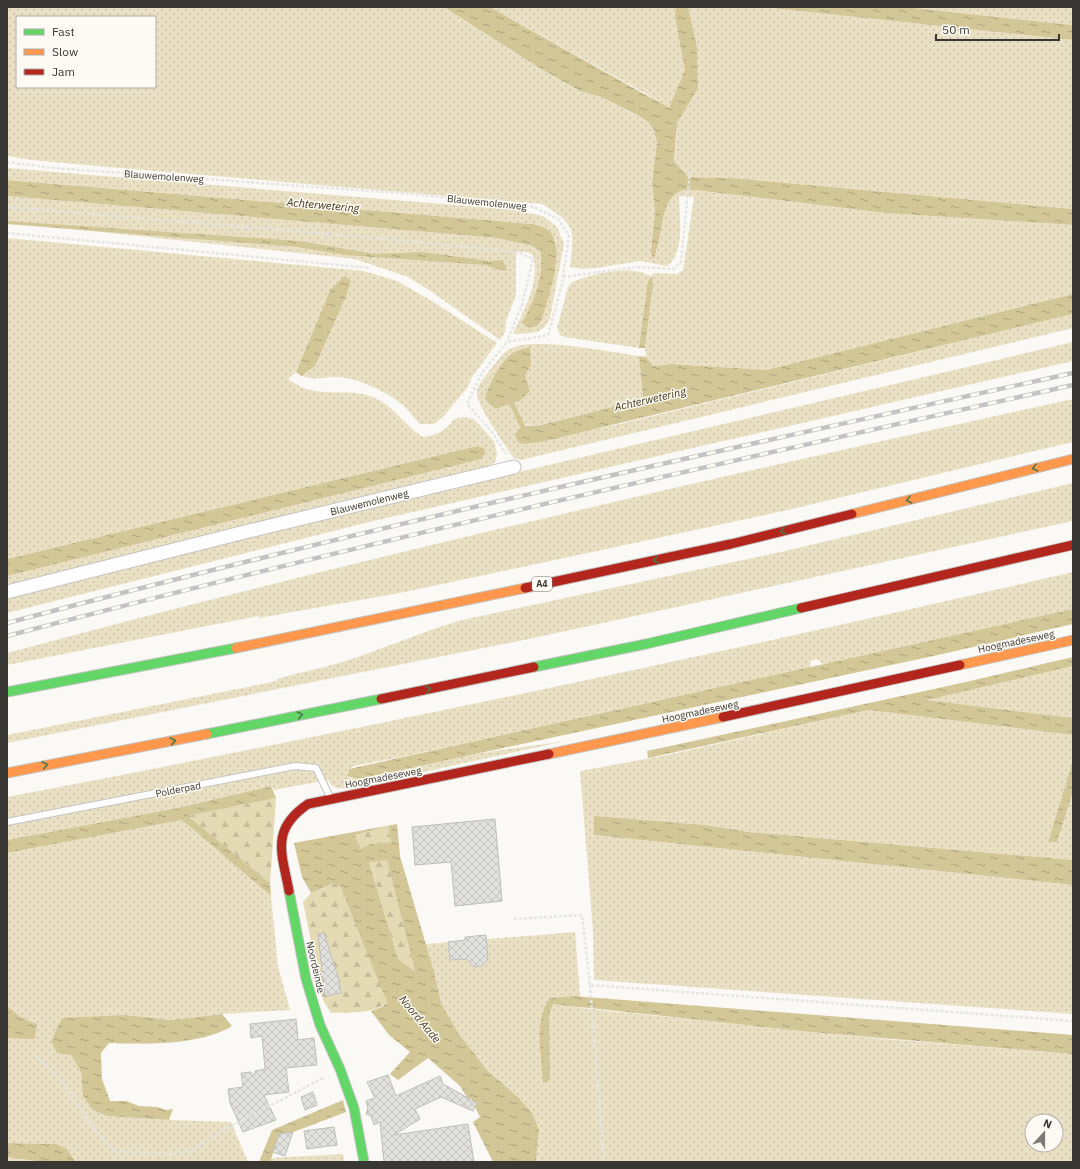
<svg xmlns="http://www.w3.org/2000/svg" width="1080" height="1169" viewBox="0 0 1080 1169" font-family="'IBM Plex Sans',sans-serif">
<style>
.grass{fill:url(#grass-dots);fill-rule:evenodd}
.forest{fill:url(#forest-firs)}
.water{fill:url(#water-ripples);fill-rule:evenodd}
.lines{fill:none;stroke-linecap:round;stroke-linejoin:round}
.stream{stroke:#d3c697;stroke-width:5}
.building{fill:url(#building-cross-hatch);stroke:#bfbebb}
.lane-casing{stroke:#c5c4c1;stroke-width:8}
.street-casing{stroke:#c5c4c1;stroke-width:15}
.fast-casing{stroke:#c5c4c1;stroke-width:11}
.slow-casing{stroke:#c5c4c1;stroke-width:11}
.jam-casing{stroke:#c5c4c1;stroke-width:11}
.path{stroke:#e4e4e2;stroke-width:2.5;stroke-dasharray:3 2;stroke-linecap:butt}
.lane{stroke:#fefefe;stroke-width:6}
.street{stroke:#fefefe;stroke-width:13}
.fast{stroke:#63d668;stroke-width:9}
.slow{stroke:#ff974d;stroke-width:9}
.jam{stroke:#b3261e;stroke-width:9}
.rail-casing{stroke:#c4c3c3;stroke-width:4.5}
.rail{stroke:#fcfaf3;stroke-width:3;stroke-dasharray:9;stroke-linecap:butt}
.oneway{stroke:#497749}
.labels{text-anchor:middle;stroke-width:3;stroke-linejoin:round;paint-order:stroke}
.shield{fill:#fcfaf3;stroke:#73726d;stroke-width:1}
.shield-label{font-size:9px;font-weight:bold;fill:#383734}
.street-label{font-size:10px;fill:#383734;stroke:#fcfaf3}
.water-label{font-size:11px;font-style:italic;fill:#3b3316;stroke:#fcfaf3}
</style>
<defs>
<pattern id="grass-dots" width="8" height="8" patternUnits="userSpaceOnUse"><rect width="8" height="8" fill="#eae1c4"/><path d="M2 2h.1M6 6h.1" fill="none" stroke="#c9c2a9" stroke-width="1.8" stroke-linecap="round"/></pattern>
<pattern id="forest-firs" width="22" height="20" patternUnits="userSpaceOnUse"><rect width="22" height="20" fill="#e4dab4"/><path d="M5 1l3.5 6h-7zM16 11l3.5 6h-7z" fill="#c4bc9b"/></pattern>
<pattern id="water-ripples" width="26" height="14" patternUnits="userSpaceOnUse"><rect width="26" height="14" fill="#d3c697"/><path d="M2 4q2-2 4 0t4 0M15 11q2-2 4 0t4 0" fill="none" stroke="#aca27c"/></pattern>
<pattern id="building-cross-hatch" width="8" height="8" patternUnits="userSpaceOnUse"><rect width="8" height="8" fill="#e1e1de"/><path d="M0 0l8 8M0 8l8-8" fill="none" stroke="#c2c2bf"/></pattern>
</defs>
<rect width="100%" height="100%" fill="#faf9f5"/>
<path class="grass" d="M7,7h437l94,60 42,24 21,6 46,24 7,9 3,12 -5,41 3,27 -4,41 6,1c2,-16 6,-53 22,-61 5,-2 11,-1 16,-1l190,23 188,12v69l-307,76 -95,-6 -18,2 -7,-9 -1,-9 8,-63 -1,-8 -13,71 -74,-11 -5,-2 -3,-7 11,-41 4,-5c18,-7 42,-13 62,-11 6,0 12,4 18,5l1,-3 24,1 6,-4 11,-73 -15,-1c0,21 7,56 -12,70l-27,-5 -43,7 -14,1 -13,-2c4,-38 7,-42 -28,-63l-434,-37 -77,-7 -24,-4zM17,17h138v70h-138z
M490,7h272l311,33v169l-341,-31 -44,-1 -14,-16 3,-29 -27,-36z
M904,7h169v18z
M7,168l508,42 28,6 14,11 7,17 -14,74c-8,18 -20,15 -37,16 10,-23 29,-55 19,-80l-7,-2h-7l-2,3v40l-10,26 -1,11 -5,8 -71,-50 -21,-13 -53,-18 -348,-37v-26l490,42c15,2 29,5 43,12 5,24 -6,51 -17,73l28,-34 5,-26v-23l-23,-16 -526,-44z
M7,238l357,33 33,10 35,20 65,42 -25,34 -5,11 -24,29 -9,7h-14c-6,-6 -10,-12 -16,-18 -14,-13 -49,-29 -67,-29 -16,0 -19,4 -36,-1l14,-10 31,-69 5,-15 -21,8 -34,82 -8,7c9,6 17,11 28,12 22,4 41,-3 63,9 17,9 27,27 44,37 15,-2 22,-6 31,-18l9,-2 11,2 20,22 3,13 -2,8 -8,5 -480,119v-10l230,-58 247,-70 -7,-2 -470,113z
M1073,314v14l-552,132 -7,-2 -4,-5c-8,-12 -31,-45 -33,-58 -1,-9 7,-17 12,-24 6,-7 12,-17 21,-22 21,-13 102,3 129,7l4,43 -105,27 -13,-2 -2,20 97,-20zM520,349l11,16 -6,10 5,16 -10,10 -25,8 14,-53z
M1073,342v19l-708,162 -358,90v-15l354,-89z
M1073,399v43l-285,68 -383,82 -146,26v-2l-252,49v-12c353,-95 709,-176 1066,-254z
M1073,483v38l-544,118 -522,104v-8l270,-54v-2c20,-6 41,-10 62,-16 40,-12 79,-30 119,-42l327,-70z
M1073,572v37l-245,59 -11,-9 -6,2 -2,10c-150,25 -296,65 -445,93 -8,2 -17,2 -17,12 14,8 36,-2 50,-6 56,-15 113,-21 169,-29l-212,46c-11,1 -20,5 -26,-7l-54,10 -3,-4 -5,1 -89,21 -170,32v-43c357,-68 712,-143 1066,-225z
M1073,665v53l-147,-18 132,-31z
M869,710l204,25v25l-25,82h9l16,-50v68l-324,-28 -44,-7 -111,-8v18l479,50v129l-479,-34 -1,-49 -13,-160 87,-16z
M182,820l89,76 7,70 12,44 -68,4 -51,6 -22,-2 -78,37 10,17 2,24 24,20 62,4 62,2 17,40h-174v-2l-18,-16 -49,-1v-105h28l2,-14c-13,-4 -21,-9 -30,-19v-152z
M575,932l6,76 303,31 189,15v108h-537l3,-32 -22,-34 -29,-25 -29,-37 -18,-31 -15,-59zM1032,1121h24v24h-24z
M343,1154l1,8h-74l1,-4z
M7,1157l36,5h-36z"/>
<path class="forest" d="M276,798l-6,85 -82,-67z
M388,826l3,16 -21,2 -10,5 -5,-14z
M387,859l28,112 -17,-12 -29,-98z
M334,883l6,3 43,104 4,12c-14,13 -39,10 -56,11l-8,-13 -20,-98 8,-9z"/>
<path class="water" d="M444,7h46l179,101 16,-38 -10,-54 1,-9h12l9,41 1,40 -21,35 -3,38 14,16 44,1 341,31v16l-188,-12 -190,-23c-4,0 -11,-1 -15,1 -21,9 -17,51 -27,68l-2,-8 4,-41 -3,-27 5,-41 -3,-12 -7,-9 -12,-7 -34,-17 -21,-6 -42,-24z
M762,7h142l169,18v15z
M7,180l526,44c5,2 14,4 17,8 16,18 -2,66 -8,87l-5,7 -7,2 -8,-5c12,-22 23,-49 18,-73l-11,-5 -32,-7 -490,-42z
M7,221l293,20 75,13 47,-2 68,9 13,-1 4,11 -11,-2 -10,-4 -141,-10 -47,-8 -291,-23z
M345,276l6,5 -5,16 -31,69 -14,10 -5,-4 34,-82z
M652,276l1,9 -8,63h-6l9,-67z
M1073,294v20l-532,128 -18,2 -5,-2 -3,-7c6,-11 11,-10 23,-9l105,-27 -4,-43 7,1 7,9 18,-2 95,6z
M530,347l1,18 -6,10 5,16 -10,10 -25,8 -10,-10c2,-11 16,-37 25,-44 6,-5 13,-6 20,-8z
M477,446l7,2 1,5 -4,6 -474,117v-17z
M1073,609v15l-135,31 -580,124 -11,-3 2,-7z
M1073,657v9l-146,34 146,18v17l-204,-25 -221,48 -1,-7 319,-69z
M1073,760v32l-16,50h-9z
M271,786l5,12 -88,18 82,67 1,13 -89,-76 -175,33v-13l170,-32z
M594,816l111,9 44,7 324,28v25l-479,-50z
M397,824l3,32 34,116 7,31 18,31 29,37 29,25 15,17 7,17 -3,32h-43l-20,-40 7,-5 -9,-19 -3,1 -8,-13 -32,-28 -30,22 -8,-6 20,-22 -21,-17 -18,-24 11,-4 5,-5 -47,-116 -6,-3 -23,10 -9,-16 -8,-34zM388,826l3,16 -21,2 -10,5 -5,-14zM387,860l28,111 -17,-12 -29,-97z
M573,996l500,39v19l-262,-22 -258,-28 -4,10 1,66 -7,3c-1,-25 -10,-64 7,-85z
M7,1005c9,10 18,15 30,19l-2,15 -28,-1z
M222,1014l10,12c-33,20 -86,18 -123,17l-8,10 1,26 8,22h16l13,5 18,1 9,3 7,-1 -4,11 -62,-4 -14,-6 -10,-14 -2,-24 -10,-17 -14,-2 -6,-12 11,-23 62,-3 47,5z
M343,1100l3,12 -63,24 -6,6 -7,20h-11l13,-32z
M7,1143l49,1 11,5 7,11v2h-31l-36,-5z"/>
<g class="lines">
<path class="stream" d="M509,398l16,33"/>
</g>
<path class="building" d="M495,819l7,82 -47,5 -4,-44 -36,3 -3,-38z
M324,933l15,47 2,13 -16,3 -7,-62z
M486,935l2,24 -6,7 -8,1 -7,-8 -17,1 -2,-18 17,-2v-3z
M296,1019l2,21 16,-2 3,27 -31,3 3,24 -25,3 12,25 -33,12 -13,-29 -2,-14 15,-2 -2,-14 10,-1 4,4v-5l10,-2 -3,-33 -11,2 -1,-14z
M388,1075l8,21 44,-20 3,8 34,19 -4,8 -32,-14 -26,12 5,10 -26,16 74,-11 6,38h-90l-4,-40 -6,3 -3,-9 -5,-2 2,-6 -2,-7 9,-3 -8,-16z
M313,1092l4,13 -12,5 -4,-13z
M334,1127l3,18 -30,4 -3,-18z
M293,1132l-8,24 -12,-4 6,-18z"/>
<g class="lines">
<defs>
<path id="lane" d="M7,822l288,-56 21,2 14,29"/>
<path id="street" d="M7,592l238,-60 269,-65"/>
<path id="fast" d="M534,667l112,-23 155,-36
M7,692l229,-44
M207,734l174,-35
M289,891l17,88 14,46 20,44 14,39 10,54"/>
<path id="slow" d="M852,514l221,-55
M236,648l289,-60
M960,665l113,-25
M549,754l174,-37
M7,773l200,-39"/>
<path id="jam" d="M525,588l206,-44 121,-30
M801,608l272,-63
M381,699l153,-32
M723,717l237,-52
M289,891c-7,-38 -19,-61 19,-87l241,-50"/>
</defs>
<use href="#lane" class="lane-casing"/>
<use href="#street" class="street-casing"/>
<use href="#fast" class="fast-casing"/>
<use href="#slow" class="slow-casing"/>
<use href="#jam" class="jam-casing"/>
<path class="path" d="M7,162l46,6 360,26 121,13 24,12 11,16 -7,49 -14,51 -41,7 -25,31 -15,31 25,28 14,22
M7,207l348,29 162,16 16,7 -11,46 -15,36
M7,233l363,35
M563,277l74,-10 36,2 8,-7 9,-92
M514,919l68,-4 8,70 483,36
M590,985l14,177
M35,1055l23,21 35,51 21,24 54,3 23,-3 40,-25 94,-49"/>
<use href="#lane" class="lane"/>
<use href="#street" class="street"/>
<use href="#fast" class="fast"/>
<use href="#slow" class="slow"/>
<use href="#jam" class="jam"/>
<defs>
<path id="rail" d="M7,623c353,-94 710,-172 1066,-250
M7,636c353,-93 710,-172 1066,-251"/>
</defs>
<use href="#rail" class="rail-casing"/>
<use href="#rail" class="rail"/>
</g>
<defs><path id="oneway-chevron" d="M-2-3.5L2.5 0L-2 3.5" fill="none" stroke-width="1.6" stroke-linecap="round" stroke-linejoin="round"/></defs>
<g class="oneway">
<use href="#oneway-chevron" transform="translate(1035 468) rotate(166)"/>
<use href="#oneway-chevron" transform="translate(909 500) rotate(166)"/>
<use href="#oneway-chevron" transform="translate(783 531) rotate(166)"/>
<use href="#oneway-chevron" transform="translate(656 560) rotate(168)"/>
<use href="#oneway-chevron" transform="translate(428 689) rotate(-12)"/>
<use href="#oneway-chevron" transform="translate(300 715) rotate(-12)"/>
<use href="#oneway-chevron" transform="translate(173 741) rotate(-11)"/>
<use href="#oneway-chevron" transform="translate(45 765) rotate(-11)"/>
</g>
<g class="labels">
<rect class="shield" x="532" y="577" width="20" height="14" rx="3"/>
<g class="shield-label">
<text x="542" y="587">A4</text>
</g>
<g class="street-label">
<text transform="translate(164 176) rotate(4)" y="4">Blauwemolenweg</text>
<text transform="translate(487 202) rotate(6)" y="4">Blauwemolenweg</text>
<text transform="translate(369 502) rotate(-14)" y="4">Blauwemolenweg</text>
<text transform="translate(1016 641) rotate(-12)" y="4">Hoogmadeseweg</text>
<text transform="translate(700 711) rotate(-12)" y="4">Hoogmadeseweg</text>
<text transform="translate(383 777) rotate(-11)" y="4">Hoogmadeseweg</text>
<text transform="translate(178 789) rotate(-11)" y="4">Polderpad</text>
<text transform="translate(316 967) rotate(77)" y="4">Noordeinde</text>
</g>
<g class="water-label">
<text transform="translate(323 205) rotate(5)" y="4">Achterwetering</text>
<text transform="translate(650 399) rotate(-13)" y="4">Achterwetering</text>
<text transform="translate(420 1019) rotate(50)" y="4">Noord Aade</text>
</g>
</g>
<rect width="1080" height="1169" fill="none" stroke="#383734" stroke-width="16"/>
<rect x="16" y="16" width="140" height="72" fill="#fcfaf3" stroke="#aeaca7"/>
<rect x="24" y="29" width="20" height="6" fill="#63d668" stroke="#aeaca7"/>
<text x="52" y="36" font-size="12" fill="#383734">Fast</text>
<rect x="24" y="49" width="20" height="6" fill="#ff974d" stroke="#aeaca7"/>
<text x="52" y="56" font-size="12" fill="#383734">Slow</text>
<rect x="24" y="69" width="20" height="6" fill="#b3261e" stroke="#aeaca7"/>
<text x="52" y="76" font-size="12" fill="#383734">Jam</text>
<g transform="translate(1044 1133) rotate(21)"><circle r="19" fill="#fcfaf3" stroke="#aeaca7"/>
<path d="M0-3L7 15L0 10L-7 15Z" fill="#7c7b78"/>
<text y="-6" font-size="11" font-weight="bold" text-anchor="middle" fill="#383734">N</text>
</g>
<path d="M936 34v6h123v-6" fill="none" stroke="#383734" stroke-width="2"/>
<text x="942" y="34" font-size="12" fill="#383734" stroke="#fcfaf3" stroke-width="3" paint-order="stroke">50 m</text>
</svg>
